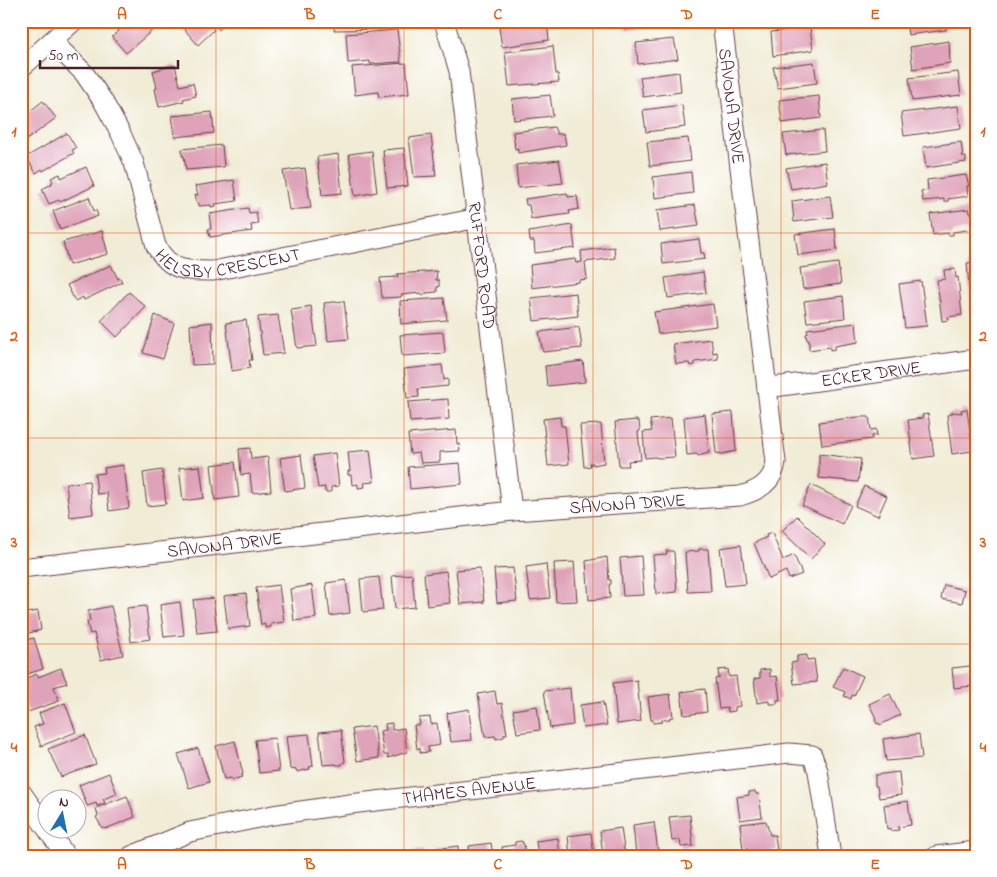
<svg xmlns="http://www.w3.org/2000/svg" width="997" height="877" viewBox="0 0 997 877" font-family="'Indie Flower',sans-serif">
<style>
.building{fill:#dfa3b9}
.lines{fill:none;stroke-linecap:round;stroke-linejoin:round}
.street-casing{stroke:#633e45;stroke-width:21}
.street{stroke:#fff;stroke-width:19}
.grid{fill:none;stroke:#e8590c;stroke-width:1;stroke-opacity:0.55}
.labels{text-anchor:middle;stroke-width:4.5;stroke-linejoin:round;paint-order:stroke}
.street-label{font-size:18px;fill:#4a1f2b;stroke:#fff}
.neatline{fill:none;stroke:#e8590c;stroke-width:2}
.grid-label{font-size:16px;text-anchor:middle;font-weight:bold;fill:#e8590c}
</style>
<rect width="100%" height="100%" fill="#fff"/>
<filter id="ink" filterUnits="userSpaceOnUse"><feTurbulence type="fractalNoise" baseFrequency=".02" numOctaves="2"/><feDisplacementMap in="SourceGraphic" scale="10" xChannelSelector="R" yChannelSelector="G"/><feConvolveMatrix kernelMatrix="1 2 1 2 8 2 1 2 1" color-interpolation-filters="sRGB"/></filter>
<filter id="wash" filterUnits="userSpaceOnUse"><feTurbulence type="fractalNoise" baseFrequency=".0096" numOctaves="4" result="noise"/><feDisplacementMap in="SourceGraphic" scale="20" xChannelSelector="R" yChannelSelector="G"/><feGaussianBlur stdDeviation="1.12" result="paint"/><feColorMatrix in="noise" values="0 0 0 0 0 0 0 0 0 0 0 0 0 0 0 0 0 1.4 0 .05"/><feComposite in="paint" operator="in"/></filter>
<g filter="url(#wash)">
<rect width="100%" height="100%" fill="#f1ecd6"/>
<g id="blocks">
<path class="building" d="M122,21h24l8,8 -28,24 -14,-16 7,-6 -3,-5z
M177,21h29l8,9 -16,15z
M212,21h16l-9,9z
M334,21h51v8l-51,1z
M498,21h23v2l1,-2h25l2,19 -47,7z
M624,21h48v4l-47,5z
M906,21h41v4h-1v5l-38,5z
M810,27l3,23 -40,6 -2,-24z
M397,30l4,32 -31,2v-3l-22,2 -2,-29z
M674,39l4,20 -40,5 -2,-21z
M949,41l1,22 -37,6 -3,-22z
M553,46l3,28h2l1,8 -50,4 -4,-34z
M814,62l3,21 -39,5 -5,-21z
M406,63l3,31 -30,3 -1,-5 -23,3 -3,-28z
M175,65l5,21 13,-3 3,13 -13,3 1,2 -25,6 -4,-18 2,-1 -4,-17z
M679,72l2,20 -38,5 -3,-20z
M958,72l3,23 -49,6 -3,-23z
M550,95l3,21 -39,4 -2,-21z
M819,96l2,22 -39,5 -3,-23z
M43,101l13,17 -35,26v-31l3,-2 2,3z
M682,105l3,22 -39,5 -3,-22z
M958,106l3,22 -57,8 -3,-23z
M212,112l2,21 -39,4 -3,-21z
M554,127l3,7h7l2,11 -48,8v-5l-3,1 -2,-17z
M823,130l2,21 -39,4 -3,-21z
M67,133l9,15 -4,2 2,3 -31,18 -1,-2 -6,4 -10,-16z
M431,135l5,41 -22,1 -5,-39z
M688,138l3,23 -41,5 -3,-24z
M961,142l2,15h3v5l-40,6 -3,-21z
M222,145l2,22 -38,3 -2,-14h-2v-7z
M404,148l4,38 -21,2 -4,-38z
M372,151l5,41 -22,4 -6,-42z
M338,154l4,39 -20,2 -5,-38z
M559,160l4,23 -45,5 -2,-23z
M825,162l3,21 -37,6 -5,-21z
M86,167l8,19 -34,16 -1,-2 -10,4 -7,-15 10,-5 -1,-1 2,-1 -2,-4 9,-4 1,4z
M305,168l6,40 -22,2 -6,-39z
M691,172l2,21 -38,5 -2,-21z
M966,175l3,11h-2l1,10 -20,3v2l-4,1v-3l-21,2 -2,-10 7,-1 -1,-10z
M234,180l3,21 -22,3 1,2 -5,1v-2l-12,1v-3h-2l-2,-8h3l-3,-9z
M567,193l1,4 9,-1 2,13 -10,2 1,3 -39,5 -2,-14h-3l-1,-6z
M830,196l3,21 -39,5 -2,-21z
M89,197l5,14 2,-1 2,6 -38,14 -7,-19z
M695,205l4,21 -39,5 -3,-21z
M248,208l1,5 7,-1 2,12 -7,1 1,6 -42,6 -2,-8h3l-2,-15z
M969,209l1,4h2l1,7h-2v4h3v5l-21,3v3h-5v-2l-15,2 -3,-21z
M572,225l3,23 -40,5 -1,-12h-4l-1,-9z
M835,229l2,21 -39,5 -3,-21z
M102,231l6,23 -39,11 -6,-23z
M699,239l2,14h3l1,6 -42,5 -2,-20z
M614,247l1,11 -30,4 2,17 -8,1v2l-47,6 -2,-23 45,-6 1,4 6,-1 -1,-11z
M976,262v58h-4l-5,-57z
M838,263l3,21 -38,5 -3,-21z
M111,265l7,14 2,-1 2,4 -38,18 -1,-3 -8,4 -8,-16z
M955,269l1,9 2,-1 4,38 -14,2 1,3 -7,1 -5,-41 8,-1 -1,-9z
M437,271l-1,9h3v7h-2v5l-11,1v1l-5,1v-2l-20,2v2l-19,1 -2,-20 18,-1 -1,-3z
M703,272l3,21 -38,5 -3,-20z
M921,281l6,45 -22,2 -6,-44z
M129,292l17,15 -29,30 -16,-16z
M576,293l2,23 -44,5 -3,-23z
M843,296l2,22 -38,4 -3,-21z
M444,298l3,22 -46,4 -1,-23z
M344,301l5,38 -21,2 -4,-38z
M713,304l3,22 -58,8 -4,-22z
M311,306l6,40 -20,2 -6,-38 15,-2 -1,-1z
M155,315l19,8 -11,36 -20,-6z
M278,315l6,38 -21,2 -5,-38z
M246,320l6,40h-3l1,8 -18,3 -6,-48z
M212,322l1,42 -21,1 -2,-40z
M856,323l2,19 -23,4v3l-5,1v-3l-21,3v-10h-2l-1,-6 2,-1 -1,-4z
M579,327l3,21 -39,4 -4,-20z
M443,332l2,21 -43,3 -2,-21z
M711,339l2,14 4,-1 1,7 -23,3v3l-5,1 -1,-3 -13,1 -3,-20z
M583,361l2,21 -38,4 -2,-20z
M442,365l2,15 4,-1v7l-30,3 1,8 -12,1 -3,-29z
M448,399l1,20 -39,3 -2,-20z
M967,409l4,29 5,-1v25h-2l-2,-11 -20,3 -5,-39 5,-1v-2l10,1 -1,-3z
M733,412l3,39 -14,3 -6,-1 -4,-39z
M705,414l4,39 -11,3 -1,-2 -10,1 -3,-38z
M928,414l6,42 -21,3 -5,-39 15,-2 -1,-3z
M560,417l1,9h4l4,38 -21,2 -5,-47z
M858,417h11l2,13 5,-1 1,6 -5,1v3l-50,6 -3,-23z
M671,418l4,39 -16,1 -5,-1 -9,1 -2,-26 9,-1 -2,-11z
M637,420v2l2,-1 1,10 -2,1 3,28 -13,1 1,5h-10l-4,-44z
M601,424l3,39 -11,2v-2h-3l1,3 -7,1 -4,-42z
M456,430l1,14h2l1,7 -20,1v10l-19,1 -2,-10 -9,1 -2,-20z
M250,448l1,11 17,-2 3,34 -19,2 -2,-19 -9,1 -2,-26z
M370,450l4,32 -10,1 1,4 -7,1v-4l-6,1 -1,-10h-3v-4h2l-2,-19z
M335,453l4,33 -8,1v5h-6v-5l-7,1 -5,-32z
M819,454l42,5 -3,23 -39,-4z
M301,455l4,33 -20,3 -5,-33z
M235,462l4,35 -24,3 -4,-35z
M460,463l2,21 -52,5 -2,-22z
M123,465l1,10 1,-1 4,34 -20,3 -2,-18 -10,1 -2,-20 10,-1 -1,-5z
M200,466l4,32 -21,3 -4,-33z
M162,470l4,34 -19,2 -4,-33z
M89,481l4,33 -23,3 -4,-33z
M811,485l40,20 -9,19 -40,-19z
M864,486l23,10 -9,20 -23,-10z
M797,516l28,28 -14,15 -29,-28z
M772,533l11,27 11,-5 8,19 -13,5 -3,-8 -17,8 -15,-36 13,-6 -1,-2z
M741,545l5,39 -21,2 -5,-38z
M699,549h9l3,42 -23,1 -3,-40 14,-1z
M666,551h7l1,2 3,39 -21,2 -3,-39 14,-1z
M641,556l3,39 -21,1 -3,-38z
M607,557l2,23h2v4l-2,1 1,13 -21,2 -3,-39z
M574,562l3,39 -21,1 -2,-39z
M546,564l4,34 -20,2 -4,-33z
M480,568l4,34 -24,2 -4,-34z
M513,568l4,33 -20,2 -3,-34z
M446,571l4,32 -23,3 -3,-32z
M412,574l3,33 -20,2 -3,-33z
M379,577l4,33 -20,2 -3,-33z
M974,579l2,1v9l-4,-1z
M346,580l4,33 -20,3 -4,-33z
M279,585l5,37 -13,2v3l-6,1v-4l-4,1 -5,-37z
M312,585l4,33 -22,3 -4,-32z
M944,585l21,5 -3,13 -21,-4z
M975,590h1v13l-4,-1z
M246,593l4,33 -22,3 -4,-33z
M213,598l4,33 -20,2 -4,-33z
M180,602l4,33 -20,2 -4,-32z
M111,606l12,49 -22,5 -7,-27 -4,1 -3,-12 3,-1 -2,-10z
M146,606l4,33 -19,3 -4,-34z
M38,611l3,19 -20,5v-21z
M34,638l9,31 -22,7v-35z
M807,655v5l7,-1 3,23 -23,2 -3,-21 6,-1v-6z
M970,666l2,20 -18,2 -2,-20z
M843,667l20,9 -9,20 -2,-1 -1,4 -7,-3 1,-4 -12,-5z
M61,668l6,15 -13,4 5,14 -31,11 -7,-15v-17l16,-6 1,3z
M728,669l1,8 7,-1 4,30 -5,1v4l-7,1 -1,-4 -8,1 -4,-30 4,-1 -1,-8z
M770,669v8l7,-1 3,24h-3v4h-8v-3l-12,2 -3,-24 6,-1v-8z
M637,680l4,41 -24,3 -4,-41z
M570,688l3,37 -23,3 -6,-37z
M705,689l2,23 -23,3 -3,-23z
M495,691l2,13 5,-1 5,31h-3v3l-8,2 -1,-3 -10,1 -7,-43z
M670,694l3,23 -4,1 1,1 -8,1v2l-9,1v-3h-2l-3,-23z
M890,694l10,21 -20,10 -1,-2 -2,1 -2,-5 1,-1 -7,-14z
M603,702l4,23 -24,3 -3,-23z
M65,703l11,29 -35,14 -7,-19 9,-3 -4,-11z
M537,706l3,24 -23,3 -4,-23z
M469,709l3,31 -21,2 -4,-29z
M430,717l1,7 6,-1 3,22 -12,2 1,5 -9,1v-5l-3,1 -3,-24h6l-1,-7z
M392,723v7l12,-2 3,24 -19,6v-3h-4l-4,-24 6,-1 -1,-6z
M374,726l5,32 -22,3 -5,-32z
M341,730l4,32 -3,1v2h-6v-1l-13,1 -4,-33z
M309,734l4,32 -4,1 1,2 -13,3v-2l-7,-1 -4,-33z
M919,734l3,24 -36,3 -3,-22z
M85,735l11,29 -35,13 -13,-28z
M275,738l4,33 -20,2 -4,-33z
M235,741l8,33 -2,1 1,2 -10,3 -1,-2 -7,1 -8,-33z
M198,748l11,34 -20,6 -11,-34z
M899,772l2,23 -22,3 -2,-12h-2v-11z
M109,773l8,21 -14,5 2,4 -8,3 -1,-3 -9,3 -8,-21z
M755,791l1,3h3l3,23 -22,3 -3,-23 12,-2v-3z
M127,796l8,21 -30,12 -1,-1h-2l-6,-11 2,-1 -2,-8z
M908,801l3,24 -13,2 1,3 -9,1v-3l-3,1 -3,-24z
M690,815l3,31 -12,1 -1,-7 -8,1 -3,-24z
M766,821l4,14h5l2,15 -29,4v-5l-5,1 -3,-26z
M654,822l4,30 -4,1v3l-18,-1 -3,-30z
M621,828l4,28h-22l-3,-25z
M591,833l3,23h-24l-2,-20z
M558,838l2,18h-22l-2,-15z
M522,841l1,3h1l2,12h-23l-1,-9 13,-2v-3z
M491,843l2,13h-23l-1,-10z
M458,846l1,10h-23l-1,-7z
M423,850l2,6h-16l4,-2v-3z"/>
</g>
</g>
<g filter="url(#ink)">
<use href="#blocks" fill-opacity="0" stroke="#633e45" stroke-width="1"/>
<g class="lines">
<defs>
<g id="street">
<path id="s1" d="M444,21l15,50 53,440"/>
<path id="s2" d="M52,41l32,32 19,28 18,33 13,29 22,83c15,26 30,25 57,25l265,-53"/>
<path d="M21,68l53,-47"/>
<path id="s3" d="M767,388l209,-29"/>
<path id="s4" d="M21,568l491,-57 228,-15c18,-5 33,-13 36,-34l-54,-441"/>
<path d="M21,792l45,64"/>
<path id="s5" d="M131,856l59,-24 83,-17 77,-11 439,-51 23,2 6,16 13,85"/>
<path d="M936,856l40,-5"/>
</g>
</defs>
<use href="#street" class="street-casing"/>
<use href="#street" class="street"/>
</g>
</g>
<path class="grid" d="M216,21v835M404,21v835M593,21v835M781,21v835M21,233h955M21,438h955M21,644h955"/>
<g class="labels">
<g class="street-label">
<text transform="translate(732 106) rotate(83)" y="6">SAVONA DRIVE</text>
<text dy="6" stroke="none"><textPath href="#s2" startOffset="315">HELSBY CRESCENT</textPath></text>
<text dy="6" stroke="none"><textPath href="#s1" startOffset="248">RUFFORD ROAD</textPath></text>
<text dy="6" stroke="none"><textPath href="#s3" startOffset="105">ECKER DRIVE</textPath></text>
<text dy="6" stroke="none"><textPath href="#s4" startOffset="610">SAVONA DRIVE</textPath></text>
<text dy="6" stroke="none"><textPath href="#s4" startOffset="205">SAVONA DRIVE</textPath></text>
<text dy="6" stroke="none"><textPath href="#s5" startOffset="346">THAMES AVENUE</textPath></text>
</g>
</g>
<rect width="997" height="877" fill="none" stroke="#fff" stroke-width="55"/>
<g transform="translate(62 814) rotate(10)"><circle r="24" fill="#ffffff" stroke="#b7a5aa"/>
<path d="M0-4L9 19L0 12L-9 19Z" fill="#1f6fb2"/>
<text y="-8" font-size="14" font-weight="bold" text-anchor="middle" fill="#4a1f2b">N</text>
</g>
<path d="M40 60v8h138v-8" fill="none" stroke="#4a1f2b" stroke-width="2.5"/>
<text x="48" y="60" font-size="15" fill="#4a1f2b" stroke="#ffffff" stroke-width="4" paint-order="stroke">50 m</text>
<rect x="28" y="28" width="942" height="822" class="neatline"/>
<g class="grid-label">
<text x="122" y="19">A</text>
<text x="310" y="19">B</text>
<text x="498" y="19">C</text>
<text x="687" y="19">D</text>
<text x="875" y="19">E</text>
<text x="14" y="136">1</text>
<text x="983" y="136">1</text>
<text x="14" y="341">2</text>
<text x="983" y="341">2</text>
<text x="14" y="547">3</text>
<text x="983" y="547">3</text>
<text x="14" y="752">4</text>
<text x="983" y="752">4</text>
<text x="122" y="869">A</text>
<text x="310" y="869">B</text>
<text x="498" y="869">C</text>
<text x="687" y="869">D</text>
<text x="875" y="869">E</text>
</g>
</svg>
